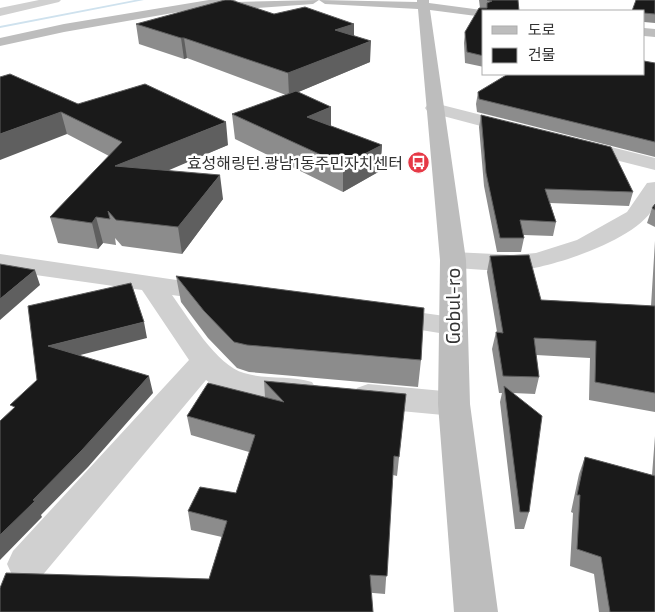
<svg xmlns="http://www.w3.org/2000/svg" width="655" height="612" viewBox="0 0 655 612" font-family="'Exo 2','Noto Sans KR',sans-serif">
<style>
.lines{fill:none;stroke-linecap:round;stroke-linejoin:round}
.stream{fill:#cfe2ee;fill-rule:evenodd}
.street{fill:#d0d0d0;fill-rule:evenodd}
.secondary{fill:#bdbdbd;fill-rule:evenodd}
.wall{fill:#8c8c8c}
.shaded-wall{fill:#5f5f5f}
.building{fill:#1a1a1a;stroke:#5f5f5f}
.labels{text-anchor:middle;stroke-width:5;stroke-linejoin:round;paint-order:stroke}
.far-poi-label{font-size:16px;fill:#333;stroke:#fff;text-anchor:end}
.street-label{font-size:19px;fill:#333;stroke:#fff}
</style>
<rect width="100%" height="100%" fill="#fff"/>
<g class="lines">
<path class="stream" d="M135,0h9l-144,28v-2z"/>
<path class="street" d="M39,0h22l-2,2 -59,14v-8z
M434,103l87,22 3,4 -3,4 -6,2 -87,-23 -3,-4 3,-4z
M579,139l76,19v12l-83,-21 -3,-4 3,-4z
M655,182c0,6 0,16 0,22 -12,35 -107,65 -141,67 -20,0 -41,-2 -61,-3l-9,-3 -4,-5 4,-5 9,-3 61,3 22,-2 41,-13 50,-28 20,-29z
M0,254l224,33 4,6 -4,6 -9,2 -43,-6c16,22 45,71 72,78 22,7 46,2 68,9l5,8 -5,8c-28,8 -83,0 -106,-18l-165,197 -14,6 -14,-6 -6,-13 6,-13 176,-191 -47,-70 -142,-20z
M387,308l65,9 10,3 4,6 -4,6 -10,3 -75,-12 -4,-6 4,-6z
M368,384l86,8 12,4 4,8 -4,8 -12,4 -86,-8 -11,-4 -5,-8 5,-8z"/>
<path class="secondary" d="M209,0h27l-1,2 84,-2 -6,4 -100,7 -6,-4 -143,25 -64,14v-8l64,-14z
M319,0l98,2v-2h12v3l60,8h-5v6l-54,-7 36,250 4,144 28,208h-44l-16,-208 2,-144 -22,-251 -93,-5z
M644,28l11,1v8l-11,-1z"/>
</g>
<path class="wall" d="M479,0h39l-34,11v56l-19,-4 -1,-20 1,-11 15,-24z
M655,0v23l-11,-1v-11z
M274,14l80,10v11l16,27 -72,30 33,34 51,19 -2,26 -37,21 -108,-53 -3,-25 54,-19 -99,-37 -3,1 -45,-15 -3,-20z
M655,63v94l-178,-45 -1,-8 2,-12z
M0,77l78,27 150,41 -61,25 56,29 -41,55 -60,-8 -7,-8 1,7 -13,-2 -5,6 -40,-6 -8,-26 59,-61 -42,-22z
M481,115l152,77 -4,14 -79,-3 6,19 -3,14 -29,-1v3l-3,14h-24l-13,-66 -5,-59z
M655,204v23l-8,-4 5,-15z
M655,241v171l-66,-12 1,-42 -54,-3 3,22 -4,17 -22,-1 16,119 -5,17h-9l-15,-127 2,-9h-3l-7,-44 4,-17h1l-10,-60 3,-16 51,44 110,6z
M176,276l245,84 -3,27 -169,-15 -12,-4 -29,-30 -27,-36z
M264,381l142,13 -9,82 -4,-1 -8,119 -176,-15 13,-42 -31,-7 -3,-19 48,-18 13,-41 -58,-17 -4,-19 78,-19z
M655,436v176h-56l-5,-38 -24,-8 3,-53 -2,-1 8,-38 6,-17 67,18z"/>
<path class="shaded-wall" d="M354,24v20l-19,-14z
M181,38h3l3,20 -3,1z
M371,41l-1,21 -81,34 -1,-23z
M331,107v25l-24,-15z
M61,112l6,22 -67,26v-26z
M226,122l2,23 -108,46 -5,-25z
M382,145l-2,26 -37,21v-27z
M220,175l3,24 -41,55 -4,-27z
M96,217l7,26 -5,6 -6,-26z
M35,270l5,15 -40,35v-21z
M144,322l3,16 -94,24 -5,-16z
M149,376l4,17 -65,74 -47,48 1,2 -42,43v-25z"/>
<path class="building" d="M225,0h6l43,14 31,-7 49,17 -19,6 36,11 -83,32 -104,-35h-3l-45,-14z
M487,0h31l1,11h-35v45l-17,-4 -2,-20 14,-24h8v-5l5,-2z
M636,0h19v14l-11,-1v-2h-12z
M644,61l11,2v79l-176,-43 -1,-7 30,-18h136z
M10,74l68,30 67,-20 81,38 -111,44 105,9 -42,52 -62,-7 -8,-9 2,8 -14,-2 -4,6 -42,-6 72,-75 -61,-30 -61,22v-57z
M296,91l35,16 -24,10 75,28 -39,20 -111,-51z
M481,115l130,32 22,45 -88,-3 11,33 -36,-2 4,18h-24l-14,-65z
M655,204v6l-3,-2z
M529,255l12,45 114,6v87l-60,-11 1,-41 -62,-3 5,39 -36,-1 -7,-44 7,1 -13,-77z
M0,264l35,6 -35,29z
M176,276l248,32 -3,52 -174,-15 -13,-3 -30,-31z
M131,283l13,39 -96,24 101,30 -67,74 -49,50 2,1 -35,34v-114l15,-14 -5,-2 27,-25 -9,-74z
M264,381l142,13 -7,63 -5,-1 -7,120 -17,-1 3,37h-373v-24l6,-15 203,6 18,-58 -39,-10 12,-24 36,6 19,-58 -68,-19 21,-33 76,19z
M504,386l38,30 -13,96h-9z
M585,457l70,19v136h-45l-9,-55 -24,-8 3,-54h-3z"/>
<defs>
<symbol id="bus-disc" viewBox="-11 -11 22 22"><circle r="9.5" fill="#e63946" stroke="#fff"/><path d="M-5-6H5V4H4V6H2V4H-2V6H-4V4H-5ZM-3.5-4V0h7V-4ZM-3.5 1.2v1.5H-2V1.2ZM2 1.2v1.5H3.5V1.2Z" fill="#fff"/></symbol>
</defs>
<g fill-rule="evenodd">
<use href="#bus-disc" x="406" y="150" width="25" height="25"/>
</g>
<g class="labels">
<g class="far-poi-label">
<text x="403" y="169">효성해링턴.광남1동주민자치센터</text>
</g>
<g class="street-label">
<text transform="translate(453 306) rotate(-90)" y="7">Gobul-ro</text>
</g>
</g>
<rect x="482" y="10" width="162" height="65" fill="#ffffff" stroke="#adadad"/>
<rect x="492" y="26" width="25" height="8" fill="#bdbdbd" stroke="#adadad"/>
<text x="528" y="35" font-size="15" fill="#333333">도로</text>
<rect x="492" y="48" width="25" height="15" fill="#1a1a1a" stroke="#adadad"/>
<text x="528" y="60" font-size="15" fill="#333333">건물</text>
</svg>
